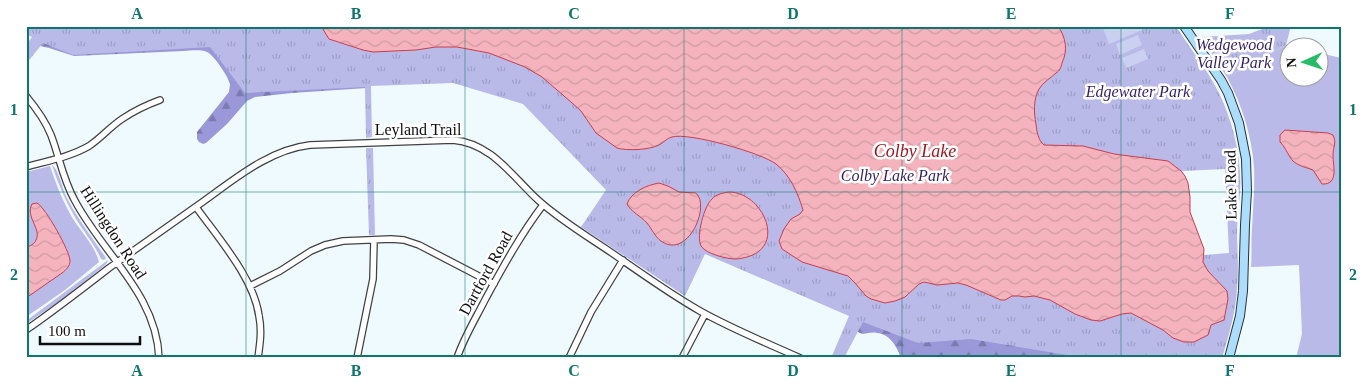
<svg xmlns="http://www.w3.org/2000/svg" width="1367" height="384" viewBox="0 0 1367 384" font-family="'Times New Roman',serif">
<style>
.grass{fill:#b9bae8}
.forest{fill:url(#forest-firs)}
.park{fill:url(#park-tufts);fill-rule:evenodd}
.pitch{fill:#cad1f0}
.water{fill:url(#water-waves);stroke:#cb3d4d}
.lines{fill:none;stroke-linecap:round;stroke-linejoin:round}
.street-casing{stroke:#414141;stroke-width:8}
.secondary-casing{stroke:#303030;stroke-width:10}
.street{stroke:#fff;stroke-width:5.5}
.secondary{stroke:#abdefd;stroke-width:8}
.grid{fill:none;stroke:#0f766e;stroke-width:1;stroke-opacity:0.55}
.labels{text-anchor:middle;stroke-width:5;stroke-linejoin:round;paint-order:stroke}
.park-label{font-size:16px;font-style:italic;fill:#321f64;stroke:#fff}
.street-label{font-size:16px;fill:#0e0e0e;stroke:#fff}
.water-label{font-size:18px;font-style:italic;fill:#9d1923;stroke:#fff}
.neatline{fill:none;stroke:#0f766e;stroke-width:2}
.grid-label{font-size:16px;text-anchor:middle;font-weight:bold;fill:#0f766e}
</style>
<defs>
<pattern id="forest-firs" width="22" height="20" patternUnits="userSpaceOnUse" patternTransform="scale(1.25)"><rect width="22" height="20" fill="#9b98d9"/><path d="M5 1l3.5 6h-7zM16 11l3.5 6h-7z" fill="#7d7aae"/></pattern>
<pattern id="park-tufts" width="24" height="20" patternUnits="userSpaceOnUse" patternTransform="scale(1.25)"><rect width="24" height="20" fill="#b9bae8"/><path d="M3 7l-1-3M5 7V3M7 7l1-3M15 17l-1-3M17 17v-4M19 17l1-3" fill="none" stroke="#9e9fc6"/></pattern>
<pattern id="water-waves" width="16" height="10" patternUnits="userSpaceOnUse" patternTransform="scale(1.25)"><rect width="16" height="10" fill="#f5b4bd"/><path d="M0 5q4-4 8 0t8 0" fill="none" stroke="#d19aa1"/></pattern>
</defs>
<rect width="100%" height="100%" fill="#effaff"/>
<path class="grass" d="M1286,45l11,2 -7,1v30h30v-25l21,5v300h-45l6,-24 -3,-69 -48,2c1,-13 0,-25 1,-38 1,-21 3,-41 2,-61 -2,-32 -12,-63 -27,-91z
M52,165c6,4 10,21 13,29 11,23 27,43 41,64l-2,2 -3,-1c-6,-14 -17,-27 -25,-40 -10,-17 -18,-35 -24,-54z
M50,166c6,18 13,36 23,53 9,14 22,27 26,43l-34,28 -39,27v-145z
M108,260l-1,3 -3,3 -37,30 -41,28v-3z"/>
<path class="forest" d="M157,35l207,42 3,11 -75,5 -37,4 -8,4 -20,23 -21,19 -3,1 -4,-2 -2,-3v-7l32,-40c0,-3 1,-5 1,-8 -2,-8 -16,-29 -23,-32 -8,-3 -17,-1 -24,-1l-109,5 -25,-8 -9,-2 -2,-6z
M860,320l357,38h-316c-4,-11 -11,-24 -24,-25 -9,-2 -15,5 -22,-4z"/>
<path class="park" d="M26,26h1150c16,26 37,50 48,78 11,27 18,59 16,89 -1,12 -3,25 -3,38 0,19 2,37 0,57 -1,23 -8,47 -15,70h-137l-114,-19 -53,4 -55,-21 -19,36h-13l18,-42 -144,-62 -20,42 -104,-69 25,-37 -83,-86 -70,-21 -82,3 1,51 -6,1 -1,-51 -120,6 -35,-46 -137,8 -30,-12 -17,21v-19l6,-8 -6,-3zM1225,169l4,84 -25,2c-1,-15 -10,-27 -14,-42 -1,-3 0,-8 0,-11 0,-12 -2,-22 -8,-31z
M1270,26h21l-5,19 -59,32 -26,-40 48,-3z
M366,148h7l2,87h-6z"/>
<path class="pitch" d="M1108,26h33l1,4 -33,14 -6,-16z
M1138,35l4,10 -22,10 -4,-11z
M1144,49l4,10 -22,9 -4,-10z"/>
<path class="water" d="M321,26h737c8,12 10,24 4,37 -1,4 -2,8 -6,10 -5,5 -13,9 -17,16 -6,11 -5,24 -3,35 1,8 2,16 8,21l39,1 31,8 54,7 13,10 4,5 3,7 2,14v15l14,37 -1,13 5,9 19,20 1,8 -4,21 -13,5 -3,10 -14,7h-10l-11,-4 -10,-8 -32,-17 -9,1 -22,7 -9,-1 -16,-6 -25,-14 -16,-4 -9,1 -6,-1h-7l-7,4h-4l-35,-15 -8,-2 -21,2 -13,-3 -5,2 -14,13 -10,4 -10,2 -14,-4 -5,-3 -11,-13 -7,-7 -46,-14 -20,-13 -3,-8 5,-12 7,-10 9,-5 3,-4c-5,-17 -13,-35 -27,-46 -14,-11 -88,-32 -104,-27 -5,1 -9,6 -13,8 -10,5 -32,6 -42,3l-21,-15 -15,-22 -10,-9 -29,-25 -17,-10 -36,-14 -32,-6h-21l-20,3 -22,1 -21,1 -10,-2 -34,-11z
M1285,130l43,3 5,2c4,9 0,11 0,20 0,11 6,30 -11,29l-9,-14c-8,-3 -19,-5 -23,-13 -4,-6 -5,-10 -10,-15v-7z
M659,183l9,3 11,6 17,1c15,14 -9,67 -35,48 -6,-4 -9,-12 -14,-18 -6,-7 -16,-11 -20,-19 4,-12 20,-19 32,-21z
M729,192c35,0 63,62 7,67 -9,0 -30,-5 -35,-13 -5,-10 3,-40 11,-47 4,-5 11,-6 17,-7z
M37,203c8,4 33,48 33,58 0,5 -4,9 -8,12l-36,25v-50c3,-2 9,-4 10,-8 6,-11 -11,-23 -4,-36z"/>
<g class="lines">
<defs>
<path id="street" d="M26,96c10,12 19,24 25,39 8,21 12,44 23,64 27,53 83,95 85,159
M26,167c21,-6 44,-10 63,-21 12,-8 21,-19 33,-27 12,-8 24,-14 38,-19
M196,207c22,31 58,71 63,109 3,14 1,28 -1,42
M250,286l30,-15 31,-20 14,-6 18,-4 48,-2 13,1 15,5 75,39
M26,330c29,-20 56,-41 83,-62 28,-20 57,-40 85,-60 35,-24 72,-58 116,-63l143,-5c38,3 59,36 85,60 22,20 49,36 74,53 29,20 58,41 88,58 32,18 67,32 100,47
M357,358l16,-79 1,-39
M457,358c7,-21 19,-40 29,-60 18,-33 35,-64 57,-93
M569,358l22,-46 32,-52
M682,358l23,-44"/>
<path id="secondary" d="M1184,26l37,54 7,13 11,30 7,36 1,32 -2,34 -2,66 -3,25 -11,42"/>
</defs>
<use href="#street" class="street-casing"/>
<use href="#secondary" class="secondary-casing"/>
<use href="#street" class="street"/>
<use href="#secondary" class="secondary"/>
</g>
<path class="grid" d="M246,26v332M465,26v332M684,26v332M902,26v332M1121,26v332M26,192h1315"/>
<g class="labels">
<g class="park-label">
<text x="1234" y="50">Wedgewood<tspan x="1234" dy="18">Valley Park</tspan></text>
<text x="1138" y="97">Edgewater Park</text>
<text x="895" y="181">Colby Lake Park</text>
</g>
<g class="street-label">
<text x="418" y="135">Leyland Trail</text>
<text transform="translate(1230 185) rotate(-91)" y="6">Lake Road</text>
<text transform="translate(114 232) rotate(57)" y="6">Hillingdon Road</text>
<text transform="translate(485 273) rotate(-61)" y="6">Dartford Road</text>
</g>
<g class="water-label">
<text x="915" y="157">Colby Lake</text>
</g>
</g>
<rect width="1367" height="384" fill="none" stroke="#ffffff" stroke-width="55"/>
<g transform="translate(1304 62) rotate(267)"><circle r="24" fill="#ffffff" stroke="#9f9f9f"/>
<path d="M0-4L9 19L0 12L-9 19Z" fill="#28bb68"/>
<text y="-8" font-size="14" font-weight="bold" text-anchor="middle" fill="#0e0e0e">N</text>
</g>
<path d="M40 336v8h100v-8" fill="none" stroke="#0e0e0e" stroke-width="2.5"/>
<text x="48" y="336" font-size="15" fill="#0e0e0e" stroke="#ffffff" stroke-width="4" paint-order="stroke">100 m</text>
<rect x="28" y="28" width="1312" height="328" class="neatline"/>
<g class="grid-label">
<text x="137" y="19">A</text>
<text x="356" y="19">B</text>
<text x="574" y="19">C</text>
<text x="793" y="19">D</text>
<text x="1011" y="19">E</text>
<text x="1230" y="19">F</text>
<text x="14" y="115">1</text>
<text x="1353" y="115">1</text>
<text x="14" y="280">2</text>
<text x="1353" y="280">2</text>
<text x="137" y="376">A</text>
<text x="356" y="376">B</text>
<text x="574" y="376">C</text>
<text x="793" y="376">D</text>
<text x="1011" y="376">E</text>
<text x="1230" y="376">F</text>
</g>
</svg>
